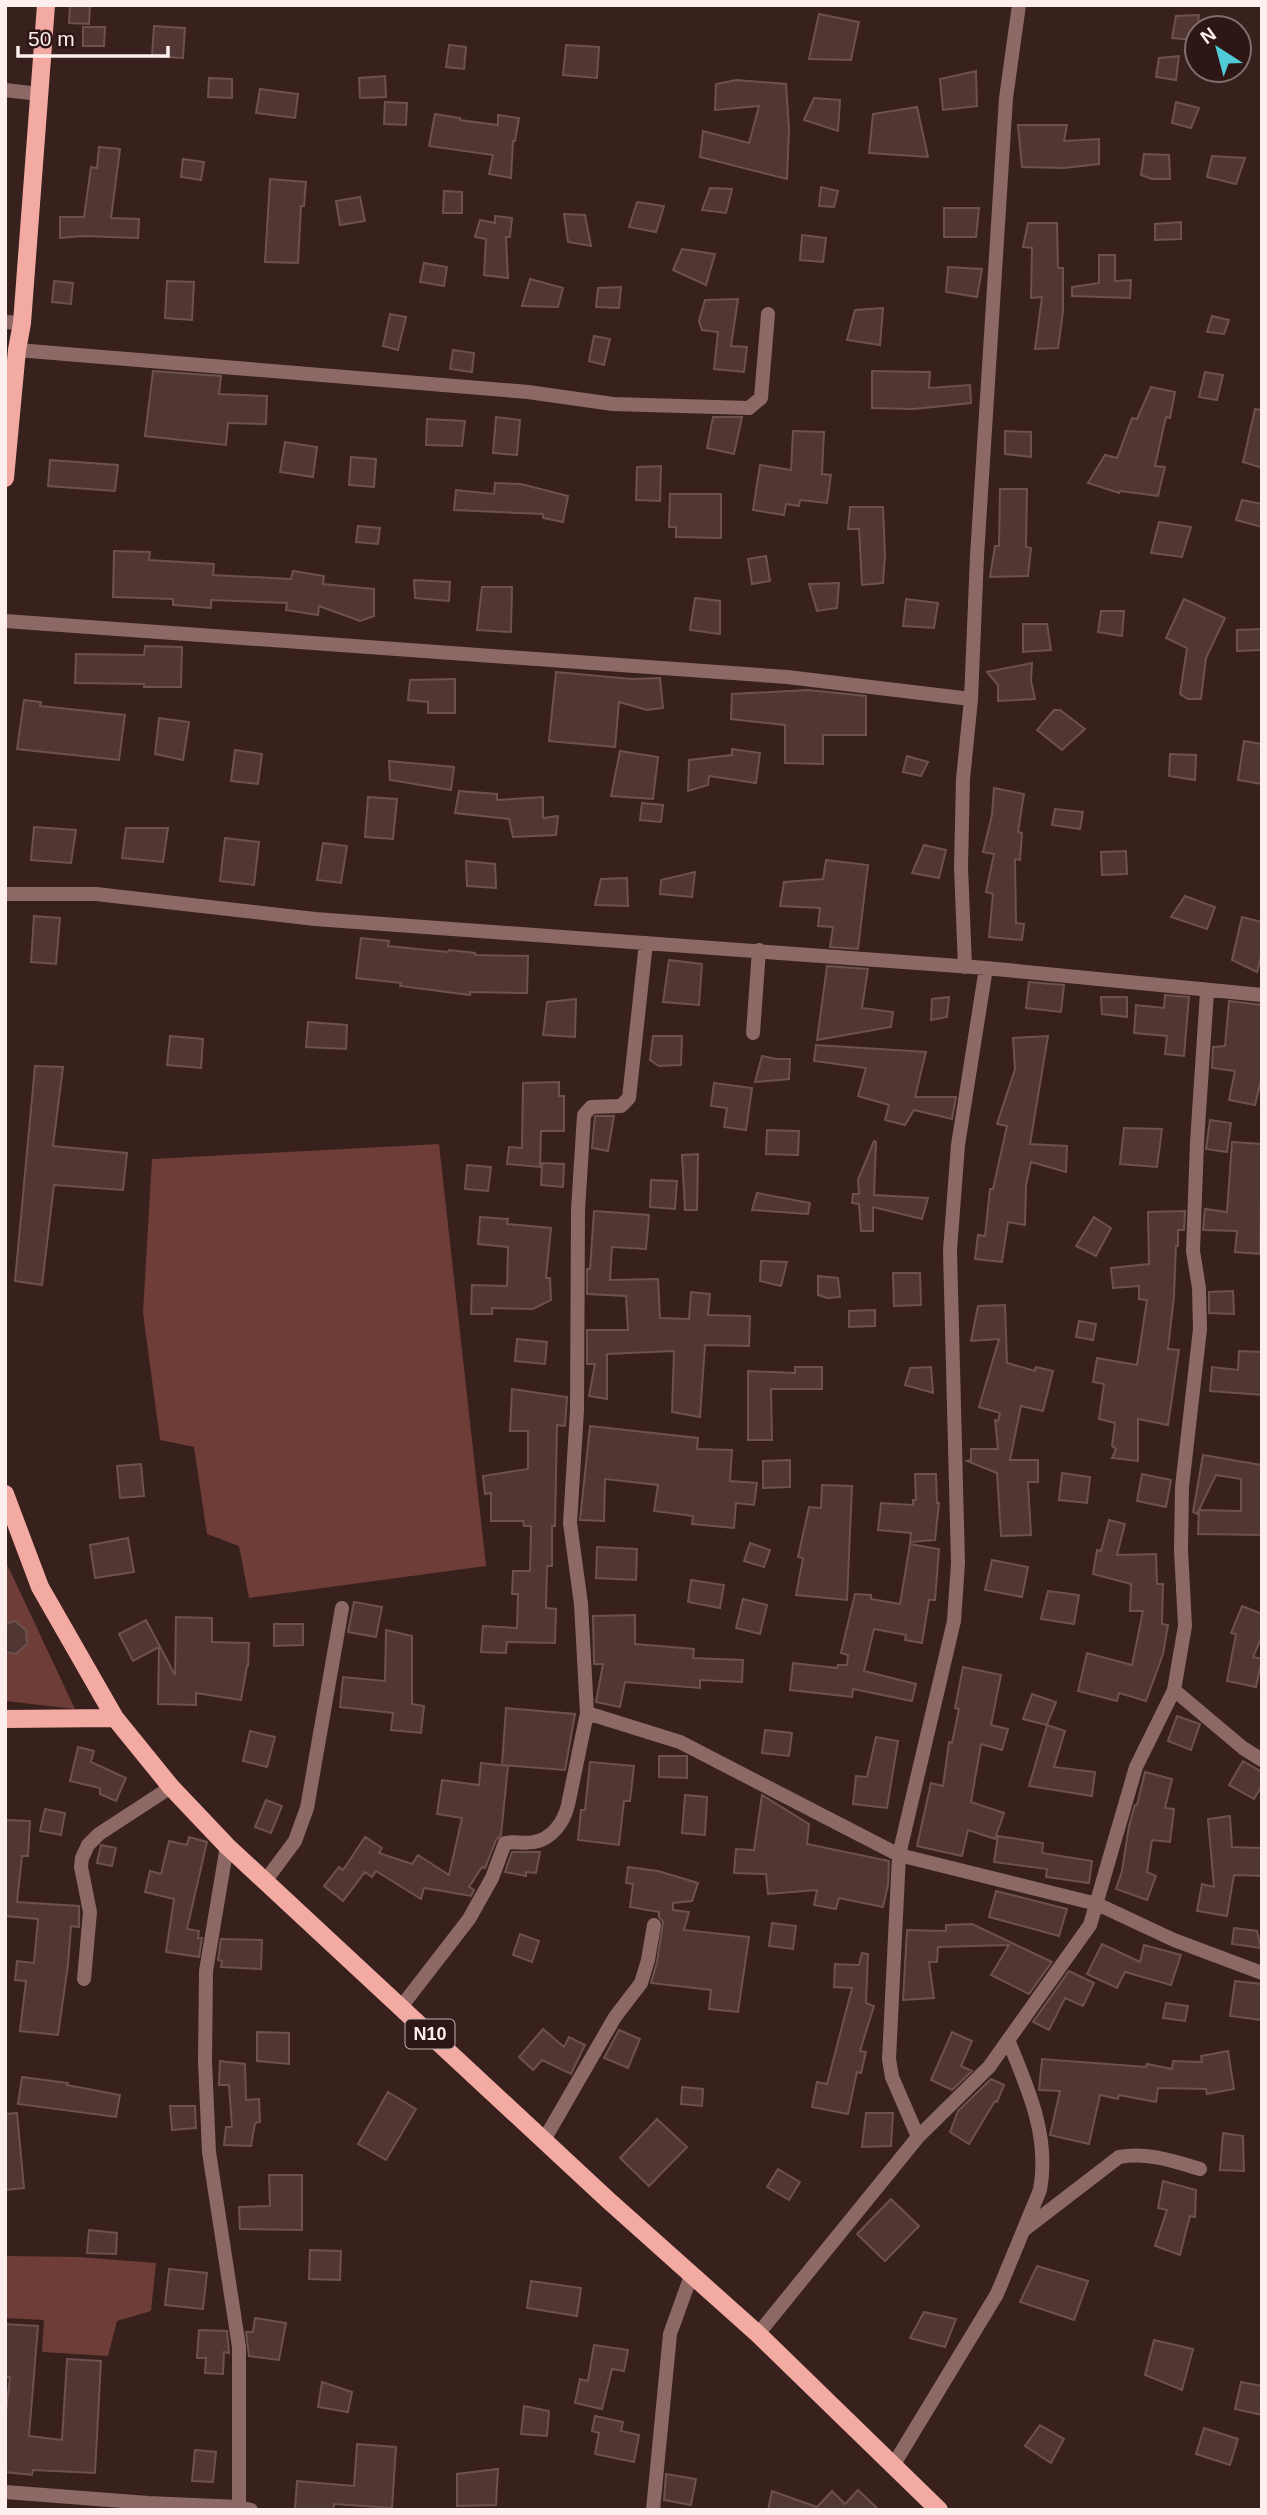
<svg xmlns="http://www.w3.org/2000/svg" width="1267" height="2515" viewBox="0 0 1267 2515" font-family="Arial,sans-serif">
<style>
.green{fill:#6e3d38}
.building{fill:#513734;stroke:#6e514e;stroke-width:2}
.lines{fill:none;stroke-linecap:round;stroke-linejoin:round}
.street{stroke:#8d6965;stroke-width:14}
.primary{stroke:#f3aaa2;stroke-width:18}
.labels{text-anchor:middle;stroke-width:7;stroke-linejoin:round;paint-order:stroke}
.shield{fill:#2e1614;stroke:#bfaeac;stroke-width:2}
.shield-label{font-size:18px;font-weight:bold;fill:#fdefed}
</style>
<rect width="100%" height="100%" fill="#38201d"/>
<path class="green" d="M439,1144l47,422 -237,32 -10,-52 -32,-12 -13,-87 -34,-7 -17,-127 9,-154z
M5,1560l70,149 -70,-8z
M5,2256l73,1 78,6 -5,48 -34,10 -9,35 -66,-4 2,-32 -39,-2z"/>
<path class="building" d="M70,5h20l-1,19 -20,-1z
M819,14l40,8 -8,38 -42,-1z
M1199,15l-3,25 -24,-2 4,-22z
M154,26l31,2 -2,30 -31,-2z
M83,27h22l-1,19h-21z
M449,45l17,2 -2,22 -18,-2z
M566,45l33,2 -2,31 -34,-3z
M1179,56l-3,24 -20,-3 3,-19z
M976,71l1,35 -34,4 -3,-31z
M385,76l1,21 -26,1 -1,-20z
M209,78l23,1v19l-24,-1z
M736,80l50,4 3,44 -2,51 -87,-22 3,-26 46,12 10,-37 -44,4 1,-26z
M260,89l38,5 -3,24 -39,-5z
M814,98l26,2 -2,31 -34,-11z
M385,102l22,1 -1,22 -22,-1z
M1176,102l23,6 -8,20 -19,-5z
M917,107l11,50 -59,-4 4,-39z
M435,114l25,4v2l38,5v-10l21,3 -4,23h-2l-2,37 -22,-4 4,-19 -64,-9z
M1018,125h49l-3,16 35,-2v25l-35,4 -42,-1z
M99,147l21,2 -9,69 28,1 -1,19 -55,-2 -23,2v-21h24l7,-50 6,1z
M1144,154l25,1 1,24h-18l-11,-4z
M1212,156l33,2 -9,26 -29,-7z
M183,159l21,3 -3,18 -20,-3z
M270,179l36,3 -2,24h-3l-3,57 -33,-1z
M821,187l17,4 -4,16 -15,-1z
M710,188l22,1 -6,24 -24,-3z
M444,191l18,1v21h-19z
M360,197l5,24 -25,4 -4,-24z
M637,202l27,4 -8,26 -27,-5z
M944,208h35l-3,29h-32z
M564,214l21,1 6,31 -23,-4z
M495,216l17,2 -2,19h-4l2,41 -24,-3 2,-36 -11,-2 5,-17 15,3z
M1181,222v17l-26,1v-16z
M1028,223h29l1,45h5v44l-5,36 -23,1 7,-52 -11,1 1,-50 -9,-1z
M802,235l24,3 -3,24 -23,-2z
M682,249l33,5 -9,31 -33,-15z
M1099,255h16v26l16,-1 -1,18 -58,-2v-9l27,-4z
M424,263l23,4 -3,19 -24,-4z
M948,267l34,2 -5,28 -31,-5z
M530,279l33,9 -5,19 -36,-1z
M54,281l19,2 -2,21 -19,-2z
M167,281l27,1 -2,38 -27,-2z
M621,287l-2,21 -23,-1 2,-19z
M738,299l-7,47 16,1 -3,25 -30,-3 4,-37 -16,-2 -3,-9 6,-21z
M883,308l-3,37 -33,-5 8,-30z
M390,314l16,3 -8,33 -15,-4z
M1212,316l17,4 -5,14 -17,-2z
M594,336l16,3 -6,26 -15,-4z
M453,350l21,3 -2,19 -22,-3z
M153,371l68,5 -2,18 48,2 -1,28 -38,-1 -2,22 -81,-9z
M872,371l58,1 -1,16 41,-3 1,18 -57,6 -42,-1z
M1205,372l18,3 -6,25 -18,-3z
M1151,387l24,5 -5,26 -4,-1 -11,49 10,1 -7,29 -38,-5 -1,2 -31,-10 17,-28 12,3 15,-40 5,1z
M1255,409l7,1v58l-19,-6z
M496,417l24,3 -3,35 -24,-2z
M713,417h29l-8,37 -27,-6z
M427,419l38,2 -3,25 -36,-1z
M793,431l31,1 -2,42 9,1 -4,28 -27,-3 -1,6 -13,-2 -2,11 -31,-5 7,-45 31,5z
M1005,431l26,1v25l-26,-3z
M285,442l32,5 -4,30 -33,-5z
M351,457l25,2 -2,28 -25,-2z
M50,460l68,5 -3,26 -67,-5z
M661,466l-1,35 -24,-1 1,-33z
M495,483l26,1 47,12 -5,26 -20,-4v-4l-89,-4 2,-20 38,4z
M1000,489h27l-1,58 5,1 -3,28 -38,1 5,-31h4z
M670,494h51v44l-45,-1v-10h-7z
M1242,500l20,4v23l-26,-7z
M850,507h33l2,48 -2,28 -21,2 -3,-56h-11z
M1159,522l32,5 -9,30 -31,-4z
M358,526l22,2 -2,16 -22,-2z
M114,551l36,1 -1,8 65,4 -1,11 78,4 2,-8 31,5 -1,8 51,5v27l-14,5 -41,-15 -1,9 -32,-5 1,-7 -76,-3v8l-38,-3v-6l-60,-2z
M766,556l4,25 -18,3 -4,-25z
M414,580l36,2 -1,19 -34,-3z
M839,583l-2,25 -20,3 -8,-27z
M482,587h30l-1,45 -34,-2z
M695,598l25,3v33l-30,-4z
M906,599l32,4 -4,25 -31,-2z
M1184,599l41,19 -19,40 -5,41h-13l-8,-5 7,-46 -21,-10z
M1101,611h23l-2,25 -24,-4z
M1023,624h24l4,26 -28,2z
M1261,629v21l-24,1v-21z
M145,646l37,1 -1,40h-37v-3l-69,-1 1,-29 68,1z
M1032,663l-1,18 4,18 -37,2v-16l-11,-13z
M556,672l76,7 28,-1 3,30 -16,2 -28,-8 -4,45 -66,-6z
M455,679v34h-27v-11l-20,-2 2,-20z
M808,690l58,6v39h-43v29l-38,-1v-38l-54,-6 1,-25z
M24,700l17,2 -1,4 85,9 -6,45 -102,-11z
M1054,710h6l25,19 -23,21 -25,-20z
M159,718l30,4 -6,38 -28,-6z
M1244,741l18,3v40l-24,-4z
M732,749l28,4 -4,30 -47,-7 -1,9 -20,6 1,-31 43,-5z
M235,750l27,4 -4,30 -27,-3z
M620,751l38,6 -5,42 -42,-3z
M1170,754l26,1 -1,25 -26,-4z
M907,756l21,6 -7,14 -18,-4z
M389,761l65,6 -3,23 -61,-10z
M994,788l30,6 -6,38 4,1 -2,27 -5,-1 1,64 8,1 -2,16 -33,-3 4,-43 -7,-2 8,-38 -11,-2 9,-37z
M459,791l38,3v6l46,-3v21l15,-2 -2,19 -43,2 -4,-18 -54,-6z
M368,797l29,2 -4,40 -28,-2z
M642,803l21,2 -2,17 -21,-2z
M1055,809l28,3 -3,17 -28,-4z
M34,827l42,3 -5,33 -40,-3z
M126,828h42l-5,34 -41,-4z
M225,838l34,4 -5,43 -34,-4z
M323,843l24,3 -6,37 -24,-3z
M924,845l22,5 -7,28 -27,-5z
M1126,851l1,23 -25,1 -1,-23z
M826,860l42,5 -10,84 -28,-2 3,-20 -15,-1 2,-18 -40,-2 4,-24 39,-3z
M466,861l29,3 1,24 -29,-2z
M695,872l-3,25 -32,-3 1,-14z
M627,878l1,28 -33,-1 6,-26z
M1185,896l30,11 -8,22 -36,-12z
M34,916l26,2 -4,46 -25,-2z
M1242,917l20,5v31l-5,19 -25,-12z
M361,938l28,3 -1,5 60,6 1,-2 26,3v2l53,1 -1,37 -57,-1v3l-70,-9 1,-3 -45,-5z
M669,960l33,4 -3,41 -36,-3z
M827,966l41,3 -6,39 31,4 -2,15 -74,13z
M1029,982l35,3 -3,27 -35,-4z
M1165,995l24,2 -5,59 -19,-2 2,-18 -33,-3 2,-28 28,3z
M949,997l-2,20 -16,3 1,-21z
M1101,997h26v20l-25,-3z
M576,999l-1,38 -32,-2 4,-33z
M1229,1001l33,4v71l-7,29 -26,-5 6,-29 -23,-3 1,-21 12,-1z
M308,1022l39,3 -1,24 -40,-2z
M170,1036l33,3 -2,29 -34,-3z
M653,1036h29l-1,29 -22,1 -9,-6z
M1048,1036l-18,108 37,2 -1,26 -35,-10 -5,23 -1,40 -17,-3 -6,40 -27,-3 3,-24 7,1 5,-47h3l14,-63 -10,-2 18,-55 -2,-31z
M816,1045l110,7 -11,45h41l-4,22 -38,-9 -9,15 -20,-5 4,-15 -31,-9 8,-28 -52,-7z
M762,1056l14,3h14l-1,20 -34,3z
M35,1066l28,1 -10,79 74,7 -4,37 -69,-5 -12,100 -27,-4z
M559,1082v14h5v35h-23l-1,36 -33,-3 2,-17 13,1 1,-65z
M714,1083l38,5 -6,42 -22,-3 3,-19 -16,-2z
M595,1116h19l-6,35 -16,-3z
M1210,1120l21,3 -4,29 -21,-3z
M1124,1128l38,1 -5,38 -37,-3z
M767,1130l32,1 -1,24 -32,-1z
M874,1141l2,1 -2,53 54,3 -6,21 -49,-12v24h-12l-2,-27 -7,-1 1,-9h6l-1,-14z
M1232,1142l30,2 -2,110 -25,-2 2,-21 -34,-1 2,-21 22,3z
M698,1154l-1,56h-12l-3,-55z
M542,1163l22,1 -1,23 -22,-2z
M467,1165l24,2 -3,24 -23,-2z
M651,1180l26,1 -2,28 -25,-2z
M757,1193l53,10 -2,11 -56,-4z
M594,1211l55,4 -3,34 -34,-2 -2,33 48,-1 2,39 29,1 2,-27 19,2 -2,21 42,1 -1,30 -44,-1 -5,72 -28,-5 2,-61 -67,3v45l-18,-3 6,-32h-8v-34h41l-2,-34 -39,-2v-25h3z
M1185,1211l-1,19h-6v16h-2l-2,50 -6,53 11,1 -11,75 -30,-6v42l-26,-3 4,-9 -4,-3 3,-23 -16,-4 5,-35 -11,-2 4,-24 40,7 10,-65 -8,-1v-13l-26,2 -2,-20 38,-4 -1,-52z
M480,1217l28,2 -1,5 44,4 -5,50h4l1,22 -18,9 -41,-1v6h-21l1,-29 35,1 1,-39 -30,-3z
M1094,1217l17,11 -15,28 -20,-10z
M761,1261l26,1 -6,24 -21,-5z
M893,1273h27l1,32 -27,1z
M818,1276l20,2 2,19 -13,1 -9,-3z
M1233,1291l1,23 -25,-1v-21z
M1005,1305l2,58 28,8 1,-4 17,4 -10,40 -22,-5 -11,54h28v22h-10l3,53 -30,1 -4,-63 -30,-12 4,-1v-11h27l-3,-29 3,1 2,-8 -21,-6 20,-68 -28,2 7,-35z
M875,1310v16l-26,1v-16z
M1079,1321l17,3 -3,16 -17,-3z
M517,1339l30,3 -2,22 -30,-3z
M1239,1351l23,1v43l-52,-4 2,-24 26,3z
M795,1367h27v22h-51l1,51h-24v-69l47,2z
M931,1367l2,26 -28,-8 5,-17z
M512,1389l55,8 -2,29 -8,-1 -2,101h-3v40h-5l-1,42 10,1 -1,34 -48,-1 -1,11 -25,-1 2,-26 34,2 1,-34h-6l1,-23h17l1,-45h-7l-1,-5h-32v-28l-6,1 -2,-18 45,-7v-38h-18z
M590,1426l108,12 -1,11 35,1 -2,31 27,2 -3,22 -18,-2 -2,25 -42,-4 1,-8 -39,-5 4,-26 -53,-6 -1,42 -24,-1z
M1203,1455l59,10v70l-64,-1 1,-24 42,1v-32l-25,-4 -19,39 -4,-2z
M790,1460v27l-27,1v-27z
M141,1464l3,32 -24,2 -3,-32z
M1062,1473l28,4 -3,26 -28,-3z
M915,1474h21l1,29h2l-4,37 -25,2 1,-9 -33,-3 3,-27 32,2v-5h3z
M1142,1474l29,6 -5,27 -29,-6z
M822,1485l30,1 -5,114 -51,-5 7,-37 -5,-1 11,-50 12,1z
M1109,1520l16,4 -8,31 39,-1 1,30h6l-1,40 6,1 -5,29 -17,47 -27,-8 -2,8 -39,-10 9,-38 45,12 11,-54h-13l1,-27 -38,-10 4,-24 4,1z
M128,1538l6,34 -39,6 -5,-33z
M750,1543l20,7 -6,17 -20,-6z
M910,1544l29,5 -4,51h-6l-7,43 -17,-3 1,-5 -32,-6 -10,42 52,13 -4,17 -59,-12 -1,8 -62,-7 3,-27 44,5 1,-3h9l1,-10 -7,-2 14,-59 16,1v4l29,5z
M597,1547l40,2 -1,31 -40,-2z
M992,1560l36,7 -6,30 -37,-7z
M691,1580l33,5 -4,23 -32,-6z
M1048,1591l31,4 -5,29 -33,-5z
M743,1599l24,6 -7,29 -24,-6z
M354,1602l28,5 -6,30 -28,-5z
M1242,1606l20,8v22l-9,21 9,2 -6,28 -29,-6 9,-47 -5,-1z
M635,1615v29l59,5 -1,9 50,2 -1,22 -42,-2v8l-75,-6 -5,25 -24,-5 7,-38h-9l-1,-48z
M176,1617l36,1v24l37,1 -1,23h-1l-6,34 -45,-7v12l-38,-1 1,-57 -26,14 -14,-27 27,-14 29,55z
M15,1621l11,9 1,14 -11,10 -11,-2v-28z
M274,1624h29v21l-29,1z
M386,1630l26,6v68l12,2 -3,27 -30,-3 2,-17 -53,-6 3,-30 42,4z
M963,1667l38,8 -10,50 17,4 -6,21 -21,-6 -10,58 33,11 -9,26 -27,-9 -6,26 -45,-10 14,-63 12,3 6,-44 3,1 7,-34 -4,-1z
M1032,1694l24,8 -9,23 -24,-6z
M506,1708l69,6 -10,56 -63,-5z
M1177,1716l23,8 -9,26 -23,-9z
M1047,1725l18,6 -11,36 41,5 -3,24 -63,-10z
M765,1730l27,3 -3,23 -27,-3z
M250,1731l25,6 -8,30 -24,-6z
M876,1737l22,4 -11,67 -34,-4 3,-28 11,1z
M78,1747l16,4 -3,11 35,16 -10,23 -16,-7v-6l-30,-7z
M659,1756h28v22l-28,-1z
M1243,1761l19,11v14l-8,13 -25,-14z
M590,1762l44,4 -4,35h-6l-5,44 -41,-5 3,-30h4z
M481,1763l27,3 -7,69 -5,5 -11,28 -3,-1 -13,20 5,3 -3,6 -47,-8 -3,11 -45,-28 -4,6 -7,-5 -22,29 -19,-15 15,-19 4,3 22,-33 17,11 -3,5 33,11 6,-9 31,20 13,-57 -25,-4 5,-34 37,5z
M1145,1772l27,7 -7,29 9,1 -4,33 -18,-2 -5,32 9,4 -9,24 -31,-11 6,-18 7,-45 6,-21h2z
M685,1795l22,2 -2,38 -23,-2z
M762,1795l47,29 -2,20 82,17 -1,24 -5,22 -44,-9 -3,11 -22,-4 3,-15 -49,4 -2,-20 -32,-1 2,-24 18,1z
M266,1800l16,6 -11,27 -16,-6z
M45,1809l20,4 -4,22 -21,-4z
M1230,1816l2,31 30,1v28l-28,-1 -7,41 -30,-5 5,-27 12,3 -6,-68z
M5,1820l25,1 -2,35h-6l-5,46 62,4v21l-8,-1 -3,39 -10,70 -38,-4 6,-50 -11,-1 2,-19 17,2 4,-44 -33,-3z
M998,1836l45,7 -1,10 50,8 -3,22 -43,-6 1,-8 -53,-7z
M189,1837l18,5 -20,87 12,2 -1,7h4l-3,19 -33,-5 8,-53 -29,-7 5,-21 11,3 8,-33 18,4z
M101,1845l15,3 -4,18 -15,-3z
M512,1852h28l-4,21 -10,-1v4l-21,-4z
M628,1867l30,4 40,12 -6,18 -19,2v7l16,2 -5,18 65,7 -11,75 -29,-3 2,-19 -60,-7 6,-21 6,-40 -4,-5v-5l-29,-5 3,-23 -7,-1z
M996,1891l71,18 -8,27 -70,-19z
M772,1923l24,3 -3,23 -24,-3z
M972,1924l80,38 -23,32 -38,-19 18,-30 -71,2 -1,15h-8l5,36 -31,2 4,-70 39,1v-6z
M1234,1928l23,3 4,17 -29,-4z
M520,1934l19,7 -7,21 -19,-7z
M221,1939l41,1 -1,29 -40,-2 1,-6 -4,-1z
M1102,1944l38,18 4,-17 37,10 -10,30 -46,-13 -8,16 -30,-14z
M862,1953l6,1 -2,49 8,3 -14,45 6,1 -5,21 -4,-1 -9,42 -36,-7 5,-25 10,2 25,-96 -18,-1 1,-23 24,1z
M1069,1971l25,12 -11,23 -18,-8 -16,32 -16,-8z
M1235,1981l27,3v36l-32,-4z
M1166,2003l22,3 -3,15 -22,-3z
M543,2029l21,18 5,-10 16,8 -14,29 -29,-14 -9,10 -14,-13z
M619,2030l21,9 -12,29 -24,-10z
M257,2032l32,1v31l-32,-3z
M952,2032l20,9 -11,25 11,5 -20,19 -21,-10z
M1228,2051l6,38 -27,5 -1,-5 -48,-1 -2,14 -37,-7 -1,4 -18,-4 -11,49 -39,-9 10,-44 -21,-1 3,-31 104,8 1,-3 25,5 1,-8 29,1 -1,-6z
M220,2061l25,3 1,36 13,-1 1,23 -5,1 -4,23 -27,-1 2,-18h6l-3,-42h-10z
M22,2077l46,6 -1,2 53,10 -4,22 -98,-13z
M991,2079l13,6 -7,17 -2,-1 -26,43 -19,-12 8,-21z
M682,2087l21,2 -1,17 -21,-2z
M388,2092l28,17 -30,51 -28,-16z
M170,2106h25l1,22 -24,2z
M17,2113l7,75 -19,2v-76z
M866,2113h27l-2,33 -29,1z
M657,2119l30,28 -38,39 -29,-28z
M1223,2133l20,3 1,35 -24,-1z
M778,2169l22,13 -11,18 -22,-13z
M269,2175h33v55l-62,-1 -1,-22 31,-1z
M1163,2181l33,9 -1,27 -5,-1 -10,39 -25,-9 12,-36 -9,-2z
M891,2199l28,27 -34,35 -28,-27z
M89,2230l28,3 -1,21 -29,-1z
M310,2250l31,1 -1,29 -31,-1z
M1037,2266l51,15 -14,39 -54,-18z
M169,2269l38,4 -4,36 -38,-4z
M531,2281l50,7 -4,28 -50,-8z
M924,2312l32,7 -11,28 -35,-9z
M255,2318l31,5 -7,37 -30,-4 -3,-24h7z
M5,2324l33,2 -9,110 33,4 5,-81 34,2 -6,112 -62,-3 -1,5 -27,-3v-52l5,-43h-5z
M199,2330l28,1 2,22 -5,-1 -1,22 -18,-1 1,-15h-9z
M1154,2340l39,9 -11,41 -37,-15z
M594,2345l34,5 -4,21 -12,-2 -10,40 -27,-6 5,-24 8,2z
M322,2382l30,10 -4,20 -30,-5z
M1241,2382l21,4v29l-27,-6z
M524,2406l25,5 -2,25 -26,-2z
M595,2416l28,6 -2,9 18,4 -5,27 -39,-8 4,-21 -7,-2z
M1040,2425l24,14 -13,24 -26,-17z
M1204,2428l34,11 -8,26 -34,-11z
M357,2444l39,3 -4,61 -58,-4 -1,6 -38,-1 2,-28 57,5z
M195,2450l21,2 -3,30 -21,-1z
M498,2469l-2,36 -39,1v-32z
M666,2474l30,5 -5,26 -27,-5z
M858,2490l21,20h-111l4,-19 45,16 15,-16 13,13z"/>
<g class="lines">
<path class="street" d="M5,90l34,4
M5,322l17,1
M17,350l511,42 85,12 136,4 12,-10 7,-84
M5,621l782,56 184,22
M5,894h91l219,25 671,49 276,27
M965,967l-4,-100 2,-88 8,-80 6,-143 29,-458 13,-93
M753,1033l6,-83
M1174,1690l69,58 19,12
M587,1713l93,29 219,113 198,49 77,36 88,33
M227,1846l-21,125 -1,90 4,91 30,195v160
M266,1880l29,-39 12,-33 35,-200
M84,1979l6,-67 -9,-45 1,-9 6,-13 11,-11 72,-47
M401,2007l68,-88 23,-41 13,-35c9,-2 19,1 29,-1 18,-3 30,-20 34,-37l19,-92 -6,-109 -11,-81 7,-113 1,-200 6,-95 7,-8 30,-1 8,-8 17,-155
M918,2137l-26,-60 -3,-18 10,-204 55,-234 4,-58 -8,-313 8,-105 28,-177
M544,2140l71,-123 26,-34 7,-23 6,-35
M1024,2230l95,-73c29,-5 54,4 81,12
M758,2334l160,-197 71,-70 101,-142 46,-158 38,-77 11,-64 -4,-76 1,-63 18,-158 -1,-41 -6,-37 4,-109 10,-150
M894,2464l103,-170 43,-104c10,-53 -12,-102 -32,-150
M5,2492l143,11 91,4 12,3
M653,2510l17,-176 22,-61"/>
<path class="primary" d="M5,478l12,-128 5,-27 24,-318
M5,1494l35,93 75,131 56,69 56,59 381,354 150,134 181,176
M5,1719l110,-1"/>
</g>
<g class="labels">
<rect class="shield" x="405.5" y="2019.5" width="49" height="29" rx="5"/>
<g class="shield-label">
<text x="430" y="2040">N10</text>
</g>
</g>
<rect width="1267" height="2515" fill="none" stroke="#fdefed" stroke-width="14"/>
<g transform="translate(1218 49) rotate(324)"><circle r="33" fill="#2e1614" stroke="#816d6b" stroke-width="2"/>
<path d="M0-5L12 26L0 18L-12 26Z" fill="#52cbd9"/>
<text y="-10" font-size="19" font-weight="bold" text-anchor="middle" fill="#fdefed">N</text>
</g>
<path d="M18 46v10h150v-10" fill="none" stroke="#fdefed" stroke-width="3.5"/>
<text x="28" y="46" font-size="21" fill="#fdefed" stroke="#2e1614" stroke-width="5" paint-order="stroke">50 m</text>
</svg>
